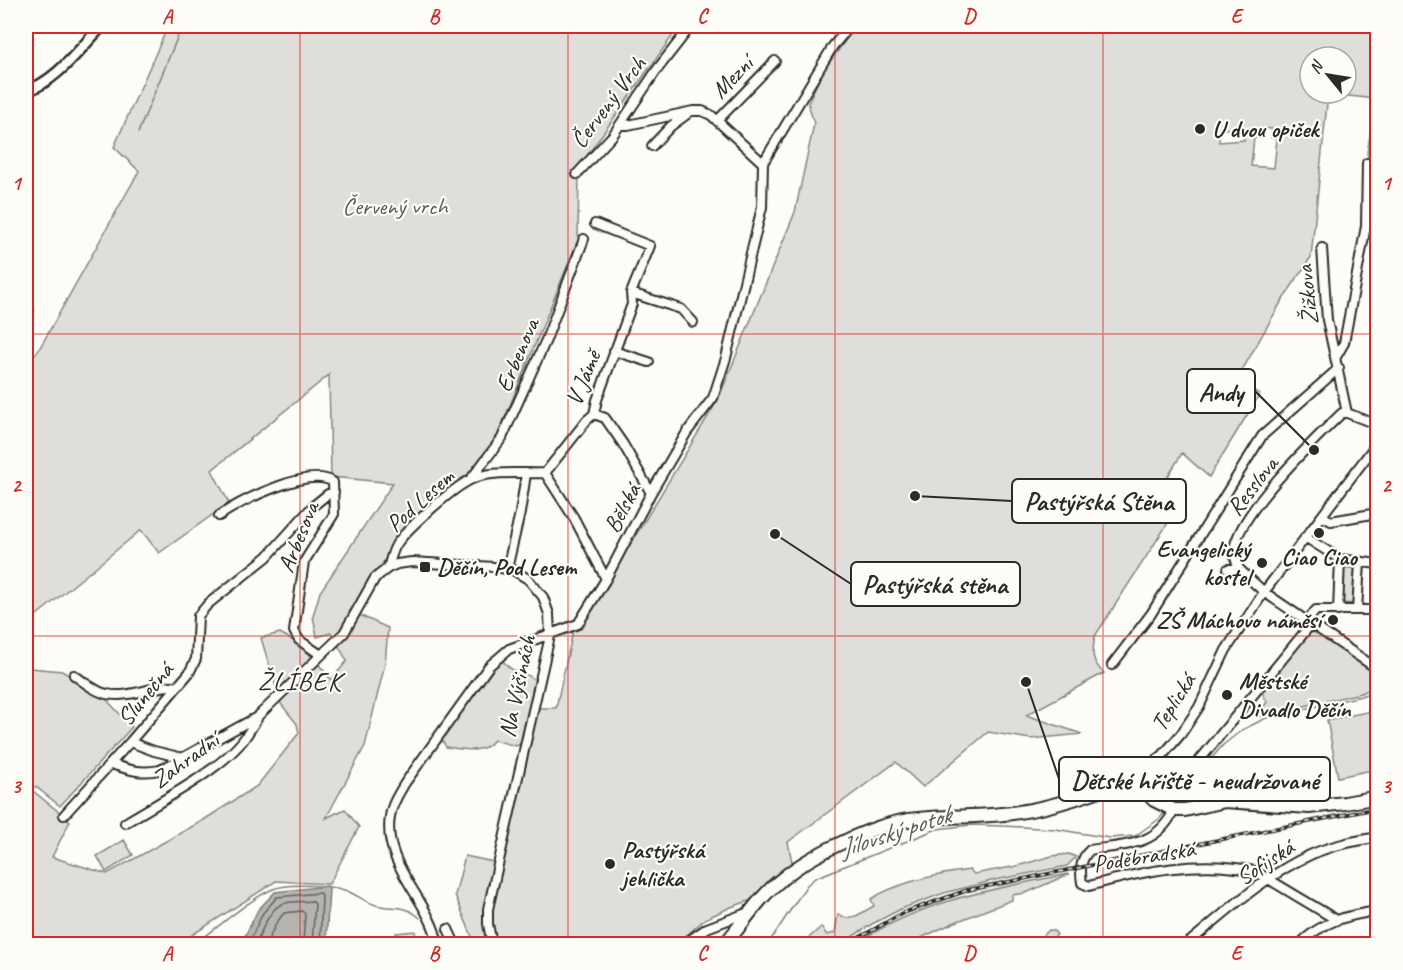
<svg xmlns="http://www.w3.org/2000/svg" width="1403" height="970" viewBox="0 0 1403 970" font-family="Caveat,sans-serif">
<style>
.green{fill:#dfdeda;stroke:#858482;stroke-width:1.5;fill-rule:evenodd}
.water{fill:#b5b4b1;stroke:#7e7d7b;stroke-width:1.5}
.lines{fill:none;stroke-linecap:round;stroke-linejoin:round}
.shore{stroke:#626261;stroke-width:1.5}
.stream{stroke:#7e7d7b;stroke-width:1.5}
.minor-casing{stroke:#2b2b2b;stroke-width:12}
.tertiary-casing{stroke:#2b2b2b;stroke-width:14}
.primary-casing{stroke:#2b2b2b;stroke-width:16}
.minor{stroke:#fdfcf7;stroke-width:8}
.tertiary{stroke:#fdfcf7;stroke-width:9}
.primary{stroke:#fdfcf7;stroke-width:12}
.rail-casing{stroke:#2b2b2b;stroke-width:4}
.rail{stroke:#fdfcf7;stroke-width:1.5;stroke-dasharray:4.5;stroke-linecap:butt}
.grid{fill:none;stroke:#d62828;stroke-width:1.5;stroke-opacity:0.55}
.poi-dot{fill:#2b2b2b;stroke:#fdfcf7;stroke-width:2}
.labels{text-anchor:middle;stroke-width:4.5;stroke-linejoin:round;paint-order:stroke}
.street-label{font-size:24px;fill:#2b2b2b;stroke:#fdfcf7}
.poi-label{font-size:24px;font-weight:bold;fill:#2b2b2b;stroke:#fdfcf7;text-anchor:start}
.park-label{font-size:24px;fill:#585857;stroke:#fdfcf7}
.neighbourhood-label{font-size:26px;letter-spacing:1.5px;fill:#2b2b2b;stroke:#fdfcf7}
.water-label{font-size:26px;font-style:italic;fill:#5b5b5a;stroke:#fdfcf7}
.leader{fill:none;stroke:#2b2b2b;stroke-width:2}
.callout-dot{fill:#2b2b2b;stroke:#fdfcf7;stroke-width:2}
.callout{fill:#fdfcf7;stroke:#2b2b2b;stroke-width:2}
.callout-label{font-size:26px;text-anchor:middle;font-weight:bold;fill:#2b2b2b}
.neatline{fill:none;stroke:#d62828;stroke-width:2}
.grid-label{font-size:20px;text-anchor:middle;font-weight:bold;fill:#d62828}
</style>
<rect width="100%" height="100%" fill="#fdfcf7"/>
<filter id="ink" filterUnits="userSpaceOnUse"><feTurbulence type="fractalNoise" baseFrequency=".0167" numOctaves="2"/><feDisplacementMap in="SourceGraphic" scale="12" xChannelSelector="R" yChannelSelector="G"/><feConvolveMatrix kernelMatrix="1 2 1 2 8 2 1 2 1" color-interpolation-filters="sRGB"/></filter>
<g filter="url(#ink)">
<path class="green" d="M168,26h502l6,5 -97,136 -1,73 -81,197 -33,42 -48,41 -19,22 -47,69 38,17 -3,36 -20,82 -39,72 19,-9 14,18 -30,57 -53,-3 -98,63h-152v-154l7,1 37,30 -18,36 55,17 95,-53 55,-35 42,-53 -2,-9 -16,-20 -20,-66 19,-5c22,11 37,28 51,47l16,-19 -16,-28 -14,4 -4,-21 7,-24 73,-109 -62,-6 -2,-102 -117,95 17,33 -70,50 -18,-23 -115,94v-262l12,-11 101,-180 -25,-24z
M856,26h521v144l-5,1 -5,-18 9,-54 -27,-3 -22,8 -16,153 -31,47 -44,77 24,13 -51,83 -27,-24 -18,30 13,26 -82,127c-3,16 -4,26 9,37l-78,42 56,19 -51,5 -43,-7 -65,55 -27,-25 -108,80 4,20 -23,18 -14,19 -24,8 -26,12 -28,25h-202l-20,-49 10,-39 38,8 33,-156h20l17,-77 6,-2 139,-229 77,-188 19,-88 -6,-21 15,-32zM1310,57h36v36h-36zM1261,128l11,1 -1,9 6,1 -3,29 -23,-2 3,-28h6zM1243,129l1,11 -25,2v-13z
M1343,567l13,2 -2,35 -11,-1z
M1316,631l61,44v11l-16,7 -104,24 10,-15 -5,-10 46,-58z
M503,661c13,16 19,8 32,19l-15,64 -4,2 -22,-6c-11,15 -32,9 -48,7l-4,-7 3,-5 49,-67z
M30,668l32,3 44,28 26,28 -72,79 -24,-19 -10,-1v-116z
M1377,710v59l-39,8 -11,-57z
M124,840l9,15 -27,17 -9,-16z
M1069,854l7,3 -9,9 -72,14 -51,13 -43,16 -29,15 -31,20h-39l19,-17 6,8 8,-2 3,-19 8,4 10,-2 18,-10 -3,-7c27,-17 68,-25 99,-29l4,4 43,-8 35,-10z
M1069,874l-43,19 -14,2v5l-59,23 -45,21h-53c67,-44 137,-55 214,-70z
M1049,930l5,1 3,4 -10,9h-12z
M415,931l2,13h-19l-2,-11z"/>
<path class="water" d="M327,886l2,2 -3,56h-85l17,-34 17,-18z"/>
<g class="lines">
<path class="shore" d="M248,944l15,-31 14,-16 43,-4 2,2 -2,49
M256,944c5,-11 13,-35 26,-40 9,-3 21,-2 30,-3l3,3 -3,40
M266,944l11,-22 7,-9 18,-2 3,3 -2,30"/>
<path class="stream" d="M138,133l44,-107
M1173,803l50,-58 19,-15 24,-12 95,-22 17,-7
M328,887c23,1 29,12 48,18 18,5 28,-2 44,13
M195,944c21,-15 56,-46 78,-55 13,-5 34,-4 47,-3
M768,944l39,-59 8,-7 122,-49 34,-4 32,1 52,3 55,9 25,-2 24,-17 7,-8"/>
<defs>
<path id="minor" d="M717,121l58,-60
M621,125h7l65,-14h9l9,4 52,48
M652,146l19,-20 15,-11
M577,174l36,-39 43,-64 35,-45
M1322,248l5,72 20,93 31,12
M631,293l50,16 12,13
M26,307l3,4
M614,351l35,11
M1336,357l8,-14 22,-117 1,-63
M594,414l11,4 18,26 28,49
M545,473l29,45 32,61
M471,479l31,-41 44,-98 38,-101
M219,516c22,-15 90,-50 114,-34l1,32 -30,48 -10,69 5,9 22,15
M1322,516l9,5 47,-8
M1305,537l35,22 38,5
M388,568c3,-9 4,-18 10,-26 11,-15 57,-56 74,-63 20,-9 51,-5 73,-6l42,-53 7,-6 3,-14 35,-96 -1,-11 19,-47 -55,-22
M507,569l13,-56 6,-39
M1228,569h11l25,23 112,76
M1239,569c-2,-6 -5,-12 -5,-18 2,-36 81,-112 108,-138h5
M1357,610l3,-47
M1338,611l2,-52
M1308,620l8,-10h62
M1112,665l39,-51 111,-178 77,-68
M74,675c10,7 22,17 33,19 24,5 48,-10 71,-8
M130,742l24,9 29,7
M111,764c18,6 30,10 49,6l97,-53 87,-84 31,-55 13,-10 9,-4 15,-2 82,5 19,3 15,9 15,18 6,17 1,22 -62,273v15l4,20
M1132,777l30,-21 19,-22 18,-27 27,-57 38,-58 114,-150
M1167,800l145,-177
M1174,810c-17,37 -51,35 -84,40 -10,9 -10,20 -8,33l7,3c55,-15 109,-27 166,-15l80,48
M64,815l66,-73 59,-69 7,-14 2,-43 10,-12 59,-47 46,-51 15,-12 6,-2
M125,823c34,-21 96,-53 119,-84 5,-7 9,-14 13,-20
M448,929l7,15
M438,944c-8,-44 -56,-79 -48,-127 1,-12 9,-24 15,-34l84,-117 20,-17 69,-25 28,-45 45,-86 36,-61 26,-34 13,-40 36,-151 1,-44 70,-117 17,-20
M684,944l23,-16 42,-16
M1187,944c39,-32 77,-68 123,-89 22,-10 45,-14 68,-18
M1300,944c21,-22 47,-29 78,-33"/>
<path id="tertiary" d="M26,91c31,-10 53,-42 76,-65"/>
<path id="primary" d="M725,944c19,-22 34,-47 57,-65 28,-24 91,-54 127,-59 37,-5 74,-2 110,-8 40,-6 76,-19 113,-35l22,23 20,10h11l40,-9 84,6 36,-4 33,-6"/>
</defs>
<use href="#minor" class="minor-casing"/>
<use href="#tertiary" class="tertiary-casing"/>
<use href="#primary" class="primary-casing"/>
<use href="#minor" class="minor"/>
<use href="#tertiary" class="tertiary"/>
<use href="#primary" class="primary"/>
<defs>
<path id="rail" d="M848,944l55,-31 65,-23 410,-82"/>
</defs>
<use href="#rail" class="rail-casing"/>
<use href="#rail" class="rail"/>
</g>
</g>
<path class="grid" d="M300,26v918M568,26v918M835,26v918M1103,26v918M26,334h1352M26,636h1352"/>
<g class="poi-dot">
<circle cx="1200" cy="129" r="6"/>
<circle cx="1319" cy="533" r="6"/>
<circle cx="1262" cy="563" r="6"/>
<rect x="419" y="561" width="12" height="12" rx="3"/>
<circle cx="1333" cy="620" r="6"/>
<circle cx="1227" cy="695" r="6"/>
<circle cx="610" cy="864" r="6"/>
</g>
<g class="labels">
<g class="street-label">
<text transform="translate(732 77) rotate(-46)" y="8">Mezní</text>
<text transform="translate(608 102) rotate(-53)" y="8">Červený Vrch</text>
<text transform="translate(1307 295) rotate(-96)" y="8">Žižkova</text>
<text transform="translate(517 355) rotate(-67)" y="8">Erbenova</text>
<text transform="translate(583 378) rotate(-68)" y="8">V Jámě</text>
<text transform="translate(1252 486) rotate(-52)" y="8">Resslova</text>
<text transform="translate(420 500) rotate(-42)" y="8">Pod Lesem</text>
<text transform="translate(622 508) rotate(-62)" y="8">Bělská</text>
<text transform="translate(298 537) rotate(-68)" y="8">Arbesova</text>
<text transform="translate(517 686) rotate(-78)" y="8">Na Výšinách</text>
<text transform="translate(145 694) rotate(-51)" y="8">Slunečná</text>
<text transform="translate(1173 702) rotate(-58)" y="8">Teplická</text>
<text transform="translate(185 760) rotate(-36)" y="8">Zahradní</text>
<text transform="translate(1144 856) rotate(-9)" y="8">Poděbradská</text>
<text transform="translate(1265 862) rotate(-33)" y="8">Sofijská</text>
</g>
<g class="poi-label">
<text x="1212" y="137">U dvou opiček</text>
<text x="1250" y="557" text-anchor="end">Evangelický<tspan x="1250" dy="28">kostel</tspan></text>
<text x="1319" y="565" text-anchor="middle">Ciao Ciao</text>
<text x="437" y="575">Děčín, Pod Lesem</text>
<text x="1321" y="628" text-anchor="end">ZŠ Máchovo náměsí</text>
<text x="1239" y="689">Městské<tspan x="1239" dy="28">Divadlo Děčín</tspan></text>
<text x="622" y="858">Pastýřská<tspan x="622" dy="28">jehlička</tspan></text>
</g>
<g class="park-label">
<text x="395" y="214">Červený vrch</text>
</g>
<g class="neighbourhood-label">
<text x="300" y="690">ŽLÍBEK</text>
</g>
<g class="water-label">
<text transform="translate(895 831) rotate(-18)" y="9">Jílovský potok</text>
</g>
</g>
<path class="leader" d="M1314 450L1255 391M915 496L1012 501M775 534L851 584M1026 682L1059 779"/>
<g class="callout-dot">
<circle cx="1314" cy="450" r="6"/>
<circle cx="915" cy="496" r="6"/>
<circle cx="775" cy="534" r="6"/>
<circle cx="1026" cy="682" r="6"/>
</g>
<g class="callout">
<rect x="1187" y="369" width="68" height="44" rx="6"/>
<rect x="1012" y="479" width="174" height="44" rx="6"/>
<rect x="851" y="562" width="169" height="44" rx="6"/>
<rect x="1059" y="757" width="271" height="44" rx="6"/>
</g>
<g class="callout-label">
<text x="1221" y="401">Andy</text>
<text x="1099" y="510">Pastýřská Stěna</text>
<text x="935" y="593">Pastýřská stěna</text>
<text x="1195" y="789">Dětské hřiště - neudržované</text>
</g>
<rect width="1403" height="970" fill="none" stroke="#fdfcf7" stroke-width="66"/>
<g transform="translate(1328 75) rotate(300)"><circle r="28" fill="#fdfcf7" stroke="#a9a8a5" stroke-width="1.5"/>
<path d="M0-4.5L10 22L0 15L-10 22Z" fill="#2b2b2b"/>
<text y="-9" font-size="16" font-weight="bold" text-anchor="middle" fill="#2b2b2b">N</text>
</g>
<rect x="33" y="33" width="1337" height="904" class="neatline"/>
<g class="grid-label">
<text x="167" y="23">A</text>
<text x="434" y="23">B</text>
<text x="702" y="23">C</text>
<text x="969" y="23">D</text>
<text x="1236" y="23">E</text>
<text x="16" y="190">1</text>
<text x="1386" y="190">1</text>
<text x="16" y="492">2</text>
<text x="1386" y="492">2</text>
<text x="16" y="793">3</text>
<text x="1386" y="793">3</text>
<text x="167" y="960">A</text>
<text x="434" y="960">B</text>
<text x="702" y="960">C</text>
<text x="969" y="960">D</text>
<text x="1236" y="960">E</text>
</g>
</svg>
